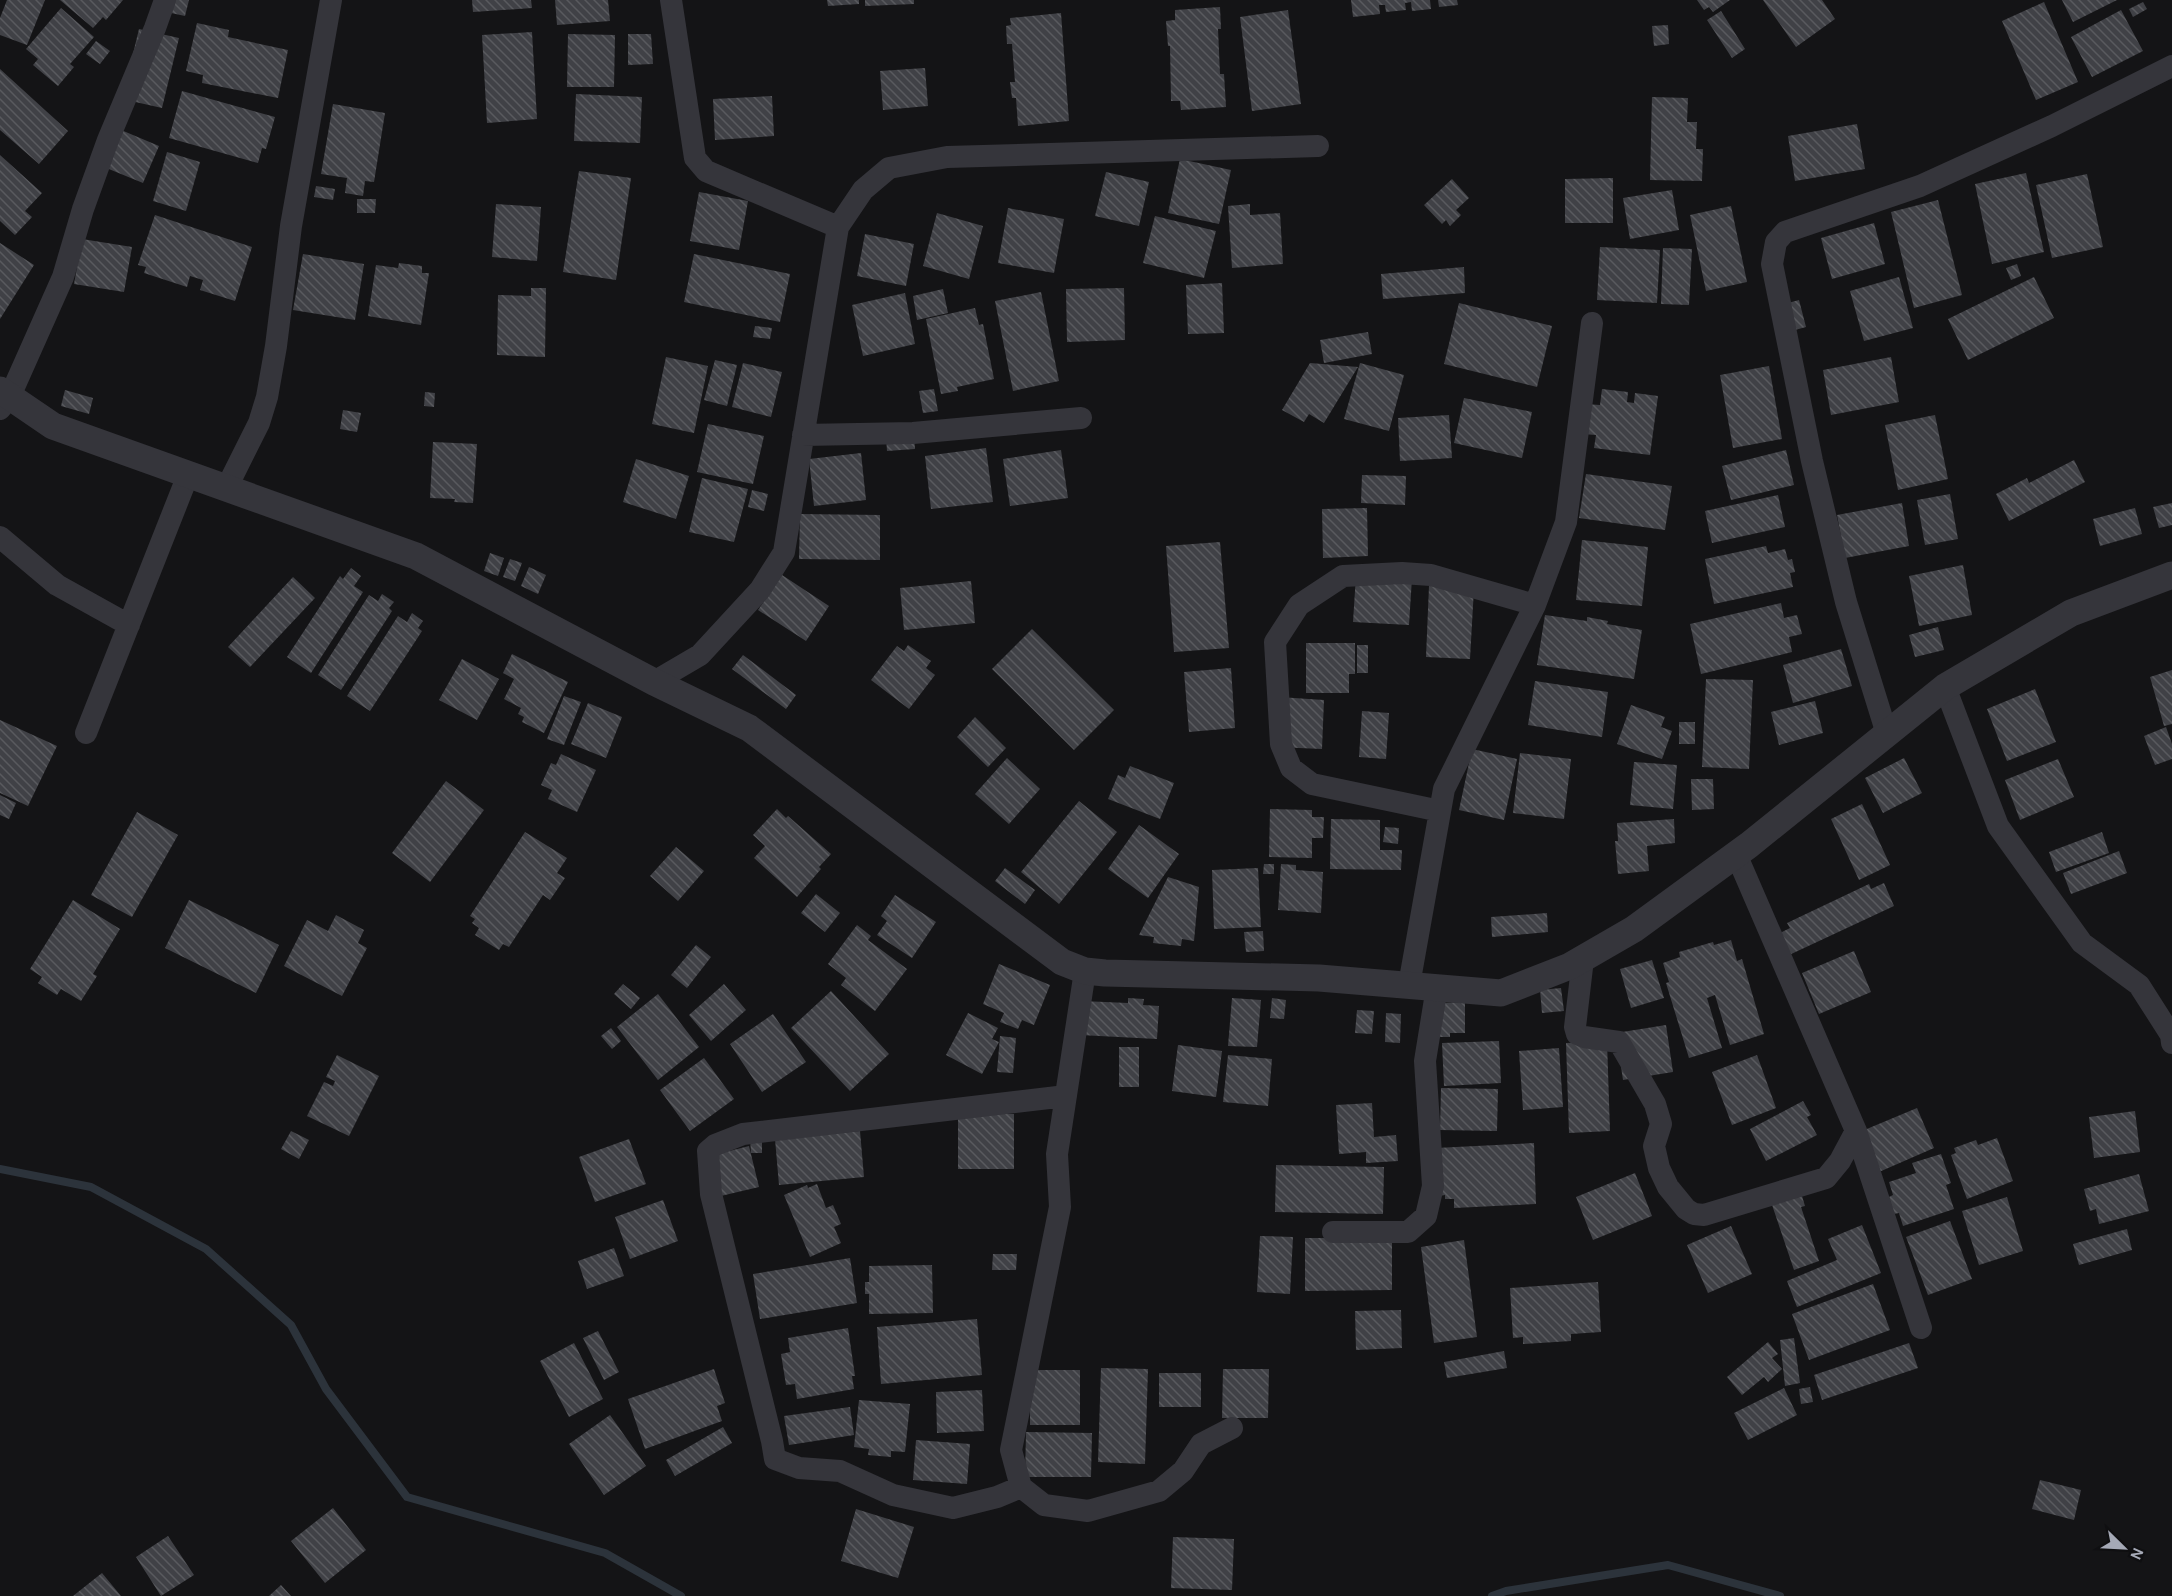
<svg xmlns="http://www.w3.org/2000/svg" width="2172" height="1596" viewBox="0 0 2172 1596" font-family="Karla,sans-serif">
<style>
.lines{fill:none;stroke-linecap:round;stroke-linejoin:round}
.stream{stroke:#2c333b;stroke-width:8}
.building{fill:url(#building-back-hatch)}
.minor{stroke:#35353b;stroke-width:22}
.tertiary{stroke:#35353b;stroke-width:27}
</style>
<defs>
<pattern id="building-back-hatch" width="6" height="6" patternUnits="userSpaceOnUse" patternTransform="scale(1.5)"><rect width="6" height="6" fill="#404146"/><path d="M-1 5l2 2M0 0l6 6M5-1l2 2" fill="none" stroke="#595a5e"/></pattern>
</defs>
<rect width="100%" height="100%" fill="#141416"/>
<g class="lines">
<path class="stream" d="M0,1169l91,18 115,62 85,76 35,64 81,108 198,56 76,43
M1492,1596l14,-5 162,-26 112,31"/>
</g>
<path class="building" d="M7,0h38l-18,45 -27,-10v-17z
M60,0h63l-17,20 -3,-3 -10,11z
M159,0h30l-4,16 -28,-6z
M472,0h59l1,8 -59,4z
M555,0h53l2,21 -53,4z
M827,0h32v4l-31,2z
M865,0h49v4l-49,2z
M1351,0h79l1,9 -19,2 -1,-9 -6,1 1,7 -20,2 -1,-7h-6l1,9 -27,3z
M1438,0h19l1,5 -19,2z
M1697,0h33l-17,12 -4,-5 -5,3z
M1763,0h59l13,19 -39,28z
M2062,0h55l-44,22z
M2044,2l34,80 -42,18 -34,-79z
M2143,2l4,7 -14,8 -4,-8z
M1220,7l1,22h-3l2,45h4l2,33 -45,3 -1,-9h-9l-1,-55h-2l-2,-25 9,-1v-10z
M61,8l33,29 -24,27 4,3 -16,19 -25,-21 5,-6 -12,-10z
M1288,10l13,94 -49,7 -12,-94z
M2121,10l22,41 -51,26 -21,-40z
M1721,11l24,38 -13,9 -25,-38z
M1061,13l8,108 -51,5 -2,-28h-4l-2,-16h5l-3,-38h-5l-1,-18 5,-1 -1,-7z
M197,23l32,7 -1,7 60,13 -10,48 -76,-15 1,-8 -17,-4z
M1668,25l1,19 -15,2 -2,-20z
M139,29l40,9 -17,70 -40,-9z
M532,32l5,87 -50,4 -5,-88z
M568,34l47,1 -1,52h-47z
M628,34h23l2,30 -25,1z
M96,41l14,10 -10,13 -14,-10z
M925,68l3,38 -45,4 -3,-39z
M0,69l68,62 -29,33 -39,-34z
M182,91l93,26 -9,32 -4,-1 -4,15 -89,-25z
M576,94l66,3 -2,46 -66,-2z
M772,96l2,40 -59,4 -2,-41z
M1652,97l36,1 -1,24h10l-1,27h7l-1,32 -52,-1z
M333,104l52,9 -11,69 -9,-1 -2,15 -18,-3 2,-15 -26,-4z
M1857,124l8,45 -70,12 -7,-45z
M114,127l45,19 -16,37 -44,-18z
M167,152l33,10 -14,49 -33,-10z
M0,155l42,38 -17,18 7,6 -17,18 -15,-14z
M1180,159l51,11 -12,54 -51,-11z
M579,171l52,7 -15,102 -53,-8z
M1106,172l43,10 -10,44 -44,-10z
M2026,173l18,79 -52,12 -17,-80z
M2087,174l16,73 -51,11 -16,-73z
M1613,178v45h-48v-44z
M1452,179l17,19 -13,12 5,5 -11,11 -4,-6 -4,4 -18,-19z
M316,186l19,3 -2,11 -19,-3z
M1672,190l7,40 -49,9 -7,-41z
M699,192l49,9 -9,49 -49,-9z
M357,199h19l-1,14h-18z
M1938,200l24,95 -48,13 -23,-96z
M496,204l45,3 -4,54 -45,-4z
M1250,204v11l30,-2 3,51 -51,4 -4,-62z
M1731,206l16,76 -41,9 -16,-76z
M1008,208l56,11 -10,54 -56,-10z
M937,213l46,13 -14,53 -46,-13z
M155,215l97,32 -17,54 -35,-11 3,-10 -13,-4 -3,11 -43,-14 2,-6 -8,-2z
M1155,216l61,15 -12,47 -61,-15z
M1874,223l11,41 -53,15 -11,-41z
M865,234l49,10 -8,42 -49,-10z
M82,239l50,8 -8,45 -50,-8z
M0,243l34,22 -34,54z
M1600,247l60,3 -3,53 -60,-3z
M1663,248l29,1 -3,56 -28,-1z
M303,254l61,10 -9,56 -62,-10z
M694,254l96,20 -10,48 -96,-20z
M399,263l23,3v7h7l-8,52 -53,-9 8,-51 22,3z
M2017,264l4,12 -10,4 -5,-12z
M1464,267l1,26 -82,6 -2,-25z
M1899,277l14,51 -49,13 -14,-50z
M2034,277l20,41 -86,42 -20,-41z
M1222,283l2,50 -36,1 -2,-49z
M531,288h15l-1,69 -48,-2 1,-60 33,1z
M1124,288l1,52 -58,2 -1,-53z
M943,289l5,24 -31,7 -4,-24z
M1041,292l18,89 -46,10 -18,-90z
M905,293l10,51 -52,12 -11,-51z
M1799,300l7,27 -11,3 -7,-27z
M1459,303l93,23 -15,61 -93,-23z
M975,308l4,17 4,-1 11,55 -37,8 1,4 -17,3 -15,-75z
M755,326l17,2 -2,11 -17,-2z
M1368,332l4,22 -48,9 -4,-23z
M666,357l42,9 -14,67 -42,-9z
M1891,357l8,45 -68,13 -8,-45z
M715,360l22,5 -10,41 -23,-6z
M743,363l39,9 -11,45 -39,-10z
M1310,363l48,4 -34,56 -15,-9 -5,8 -22,-12z
M1360,363l44,12 -15,56 -45,-12z
M1769,366l13,73 -49,9 -13,-73z
M934,389l4,22 -15,2 -4,-22z
M1602,389l26,3 -1,10 7,1 1,-10 23,3 -8,59 -56,-7 2,-13 -14,-1 4,-30 14,1z
M65,390l28,8 -4,16 -28,-8z
M425,392l10,1 -1,14 -10,-1z
M1464,398l68,14 -10,46 -68,-15z
M343,410l18,3 -4,19 -17,-3z
M1449,415l3,43 -52,3 -2,-43z
M1935,415l13,64 -50,11 -13,-65z
M708,424l56,12 -11,48 -56,-12z
M914,436l1,13 -28,2 -1,-14z
M433,442l44,2 -4,59 -19,-1 1,-3 -25,-1z
M986,448l7,54 -62,7 -6,-53z
M1061,450l7,48 -58,8 -7,-47z
M1786,450l8,35 -63,15 -9,-34z
M861,453l5,47 -52,6 -5,-47z
M636,459l53,17 -13,43 -53,-17z
M2074,460l11,22 -76,39 -13,-27 31,-16 2,5z
M1586,474l86,12 -7,44 -86,-12z
M1362,475l44,1 -1,29 -44,-2z
M702,478l46,11 -14,53 -45,-10z
M752,490l16,4 -4,17 -16,-4z
M1950,494l8,45 -33,6 -8,-45z
M1778,495l7,32 -73,16 -7,-32z
M1902,503l7,43 -64,12 -8,-43z
M2172,503v22l-13,3 -6,-21z
M1367,508l1,48 -45,2 -1,-49z
M2135,508l7,26 -42,12 -7,-27z
M800,514l80,1v45l-81,-1z
M1582,540l66,7 -6,59 -66,-6z
M1220,542l9,106 -55,4 -8,-106z
M1766,546l2,7 17,-4 3,11 4,-1 3,13 -5,1 3,14 -79,17 -9,-45z
M490,553l14,5 -6,18 -14,-5z
M510,559l12,4 -7,18 -12,-4z
M1963,565l9,50 -53,11 -10,-50z
M529,567l17,8 -8,19 -17,-8z
M351,568l10,8 -7,10 9,6 -52,81 -24,-16 53,-81 3,3z
M782,575l47,31 -23,35 -48,-31z
M1356,575l56,3 -3,47 -56,-3z
M293,577l22,21 -65,69 -22,-20z
M971,581l4,42 -71,7 -4,-42z
M1429,586l45,2 -4,71 -44,-2z
M382,594l12,8 -5,6 3,3 -51,79 -23,-15 51,-80 9,6z
M1781,603l3,15 13,-3 5,19 -13,3 3,15 -91,22 -11,-50z
M412,613l11,8 -5,7 4,3 -52,80 -23,-15 51,-80 9,6z
M1545,615l42,6v-4l21,4 -1,3 35,6 -8,49 -97,-14z
M1938,627l6,23 -29,7 -6,-22z
M1032,629l82,81 -40,40 -82,-81z
M1306,643h49v31h-6v19h-43z
M908,645l23,16 -5,7 9,7 -26,34 -38,-29 26,-34 7,5z
M1357,645h11v28h-11z
M1841,649l11,37 -59,17 -10,-38z
M512,654l56,28 -24,51 -22,-11 2,-5 -6,-3 3,-6 -17,-9 10,-20 -11,-6z
M743,655l53,40 -10,14 -54,-40z
M462,659l37,20 -22,41 -38,-20z
M1231,668l4,60 -46,4 -5,-60z
M2172,670v54l-8,2 -14,-49z
M1706,679l47,1 -4,89 -47,-2z
M1535,681l73,11 -6,45 -74,-12z
M2035,689l21,53 -49,19 -20,-52z
M564,696l17,6 -17,43 -17,-6z
M1279,697l45,3 -2,49 -46,-2z
M1815,701l8,32 -44,12 -8,-33z
M588,703l34,14 -16,41 -35,-14z
M1631,705l34,12 -4,10 11,4 -10,28 -45,-15z
M1362,711l27,2 -3,46 -27,-2z
M975,717l31,31 -18,19 -31,-30z
M0,720l57,26 -29,60 -28,-13z
M1679,722h16v22h-16z
M2166,727l6,17v15l-17,6 -11,-29z
M1472,749l45,10 -13,61 -45,-10z
M1520,753l51,6 -7,60 -51,-6z
M561,754l35,16 -19,42 -29,-13 4,-9 -11,-5 10,-22 5,2z
M1007,758l33,31 -31,35 -34,-30z
M1904,758l18,35 -39,20 -18,-35z
M2058,759l16,38 -54,23 -15,-40z
M1634,762l43,3 -4,44 -43,-4z
M1130,766l44,17 -14,36 -52,-20 10,-24 7,3z
M1691,779h22l1,30 -22,1z
M446,781l38,29 -54,72 -38,-29z
M0,795l16,8 -7,16 -9,-4z
M1079,801l38,31 -58,72 -38,-32z
M1862,804l28,61 -31,15 -28,-61z
M777,809l9,9 2,-2 43,38 -12,13 2,2 -24,28 -43,-39 11,-12 -12,-11z
M1270,809l42,1v7h12l-1,21h-11v20l-43,-1z
M137,812l41,23 -46,82 -41,-22z
M1331,819l49,1v30h22l-1,20 -71,-1z
M1674,819l1,24 -28,3 2,25 -31,3 -3,-33h3l-1,-18z
M1139,825l40,29 -31,44 -40,-29z
M1385,827l14,1 -1,16 -15,-2z
M525,832l42,26 -10,15 8,5 -15,22 -7,-5 -34,52 -6,-3 -4,6 -24,-15 4,-7 -7,-5 3,-4 -5,-3z
M2102,832l7,21 -53,19 -7,-20z
M676,847l28,24 -26,30 -28,-25z
M2119,851l8,22 -56,21 -8,-21z
M1264,864h10v10h-11z
M1281,864l15,1v5l27,2 -2,41 -43,-3z
M1005,868l30,22 -10,14 -30,-23z
M1258,868l3,59 -47,2 -2,-59z
M1168,877l31,10 -5,54 -12,-2 -1,7 -28,-3 1,-6 -15,-2z
M1884,883l10,23 -107,50 -11,-21 14,-7 -3,-5 82,-39 2,5z
M816,894l24,19 -15,19 -24,-19z
M895,895l41,27 -24,36 -35,-23 10,-14 -6,-5z
M73,900l47,29 -27,45 4,2 -16,25 -20,-12 -4,6 -19,-12 4,-6 -12,-8z
M189,900l90,45 -23,48 -91,-45z
M1547,913l1,19 -56,5 -1,-20z
M336,915l28,15 -6,13 9,5 -25,48 -58,-30 23,-46 21,11z
M857,925l14,11 -3,4 39,29 -32,42 -34,-26 5,-7 -18,-14z
M1263,931l1,20 -18,1 -2,-20z
M1731,940l6,21 5,-2 22,75 -34,11 -15,-50 -8,3 15,50 -33,10 -23,-75 3,-1 -6,-19 17,-6 -1,-5 34,-10 1,3z
M696,945l15,12 -24,31 -16,-13z
M1854,951l17,41 -52,22 -17,-41z
M1652,960l12,38 -33,10 -11,-39z
M999,964l51,21 -16,40 -12,-5 -4,9 -18,-7 4,-9 -21,-9z
M623,984l17,14 -9,11 -17,-15z
M724,984l22,26 -35,31 -22,-26z
M1561,988l3,23 -22,2 -2,-23z
M831,991l58,63 -39,37 -59,-63z
M658,994l41,53 -41,33 -41,-53z
M1128,998l16,1 -1,6 16,1 -2,33 -77,-4 2,-34 46,2z
M1232,998l29,2 -4,47 -29,-1z
M1272,998l14,2 -2,19 -14,-1z
M1465,1002v31h-15v4h-28l15,-34z
M1357,1010l17,1 -2,23 -17,-1z
M968,1013l30,15 -6,11 7,3 -17,32 -36,-19z
M1386,1013l15,1 -1,29 -15,-1z
M773,1014l33,48 -44,30 -32,-48z
M1666,1025l7,47 -50,8 -7,-47z
M611,1028l10,13 -9,8 -11,-13z
M1000,1036l16,2 -3,35 -16,-1z
M1499,1041l2,42 -57,3 -2,-43z
M1607,1041l3,90 -41,2 -3,-90z
M1178,1045l44,6 -6,46 -44,-6z
M1119,1047h20v40h-20z
M1559,1048l4,59 -40,3 -4,-59z
M337,1055l42,21 -30,60 -42,-20 17,-34 9,4 2,-5 -9,-4z
M1228,1055l44,4 -4,47 -45,-4z
M1757,1055l19,53 -44,17 -20,-53z
M704,1058l30,41 -44,32 -30,-41z
M1441,1088l57,1 -1,42 -57,-1z
M1803,1101l8,14 -4,2 10,18 -51,26 -16,-32z
M1372,1103l2,34 22,-2 2,26 -32,2v-11l-27,2 -3,-49z
M1917,1108l17,40 -55,24 -17,-41z
M2135,1111l5,41 -46,6 -5,-41z
M958,1114h56v55h-56z
M291,1131l18,9 -10,19 -18,-10z
M860,1131l4,46 -85,8 -4,-46z
M762,1137v16h-11l-1,-15z
M1997,1138l16,43 -46,18 -16,-44 5,-2 -2,-5 22,-8 2,5z
M629,1139l17,45 -51,18 -16,-45z
M1534,1143l2,61 -82,4v-9h-9v-4l-6,1 -3,-48z
M749,1146l10,41 -51,12 -10,-40z
M1941,1154l10,29 -5,2 8,24 -51,17 -4,-13 -5,1 -5,-17 4,-2 -4,-13 27,-9 -4,-10z
M1276,1165l108,2 -1,47 -108,-2z
M1635,1173l17,43 -59,24 -17,-43z
M2139,1174l10,37 -50,13 -3,-15 -6,2 -6,-22z
M817,1184l9,24 7,-3 8,19 -7,3 7,16 -31,14 -26,-62 23,-10 1,3z
M1799,1186l6,20 -4,1 18,54 -25,9 -25,-74z
M2007,1197l16,54 -44,14 -17,-54z
M663,1200l15,41 -48,18 -15,-42z
M1950,1221l22,58 -44,16 -22,-58z
M1862,1225l19,48 -84,34 -10,-26 50,-21 -9,-21z
M1731,1226l21,48 -44,19 -21,-48z
M2127,1229l5,21 -53,15 -6,-21z
M1260,1236l33,1 -3,57 -33,-2z
M1305,1238h87v52l-87,1z
M1464,1240l13,97 -43,6 -13,-96z
M614,1248l10,28 -37,13 -9,-28z
M993,1254h24l-1,16h-24z
M850,1258l7,45 -97,16 -7,-45z
M932,1265l1,48 -64,1v-20h-4v-12h4v-16z
M1598,1282l3,50 -30,2v7l-48,3v-7l-10,1 -3,-50z
M1873,1284l17,46 -81,30 -17,-46z
M1401,1310l1,38 -46,2 -1,-39z
M977,1319l5,56 -101,9 -4,-57z
M848,1328l7,48h-3l2,13 -57,10 -2,-15 -9,1 -5,-31 9,-2 -2,-14z
M598,1331l21,41 -15,8 -21,-42z
M1794,1338l6,45 -15,3 -5,-46z
M1768,1342l10,12 -6,4 10,11 -14,13 -4,-5 -22,18 -15,-18z
M574,1343l29,56 -34,18 -29,-56z
M1909,1343l9,25 -96,32 -8,-25z
M1504,1351l3,17 -60,10 -3,-16z
M1101,1368l47,1 -3,95 -47,-2z
M714,1369l11,34 -8,3 5,15 -77,28 -17,-50z
M1223,1369h46l-1,49h-46z
M1030,1370h50v55h-50z
M1159,1373h42v34h-42z
M1810,1387l3,15 -12,2 -2,-15z
M1784,1388l13,27 -49,25 -14,-27z
M982,1390l2,41 -47,2 -1,-41z
M859,1400l51,4 -5,48 -14,-1v6l-23,-2 1,-6 -15,-2z
M850,1407l4,28 -65,10 -5,-29z
M610,1415l36,51 -42,29 -35,-51z
M723,1427l9,16 -57,33 -9,-16z
M1026,1432l66,1 -1,44h-66z
M916,1440l54,4 -3,40 -54,-4z
M2040,1480l41,10 -7,30 -42,-11z
M333,1508l33,42 -41,33 -34,-42z
M856,1509l58,18 -16,51 -57,-17z
M168,1536l26,39 -33,21 -25,-39z
M1173,1537l61,2 -2,51 -61,-2z
M102,1573l19,23h-48z
M281,1585l10,11h-22z"/>
<g class="lines">
<path class="minor" d="M671,0l24,158 11,13 132,56
M0,409l10,-13 53,-119 20,-68 25,-69 47,-112 10,-28
M803,435l110,-2 168,-15
M226,489l33,-66 8,-26 9,-51 15,-120 40,-226
M0,537l57,48 72,40
M654,682l46,-27 60,-65 24,-38 54,-325 25,-37 26,-22 58,-11 371,-11
M1945,687l53,139 84,117 57,42 32,50 1,8
M86,733l102,-258
M1887,734l-41,-132 -34,-141 -40,-197 4,-22 9,-10 135,-46 132,-60 120,-60
M1440,811l-128,-27 -21,-16 -10,-24 -6,-102 24,-37 44,-29 59,-3 29,2 104,30
M1736,854l120,277 65,197
M1583,959l-8,68 2,7 7,3 35,5 36,62 6,20 -7,22 5,22 9,19 18,22 8,5 10,1 122,-37 14,-17 16,-30
M1085,971l-28,183 3,53 -49,243 10,37 23,18 44,6 71,-20 24,-20 18,-27 31,-16
M1409,985l35,-196 91,-184 31,-83 26,-199
M1333,1232h75l18,-16 7,-30 -8,-125 12,-74
M1021,1487l-24,10 -44,11 -60,-13 -53,-24 -41,-3 -24,-9 -3,-18 -61,-247 -3,-43 7,-6 28,-11 323,-38"/>
<path class="tertiary" d="M0,390l53,36 363,130 238,126 95,46 313,234 23,9 20,2 214,5 182,15 69,-27 64,-37 115,-84 196,-158 126,-74 101,-38"/>
</g>
<g transform="translate(2124 1548) rotate(114)" stroke="#0f0f11" stroke-width="4.5" paint-order="stroke">
<path d="M0-4.5L10 22L0 15L-10 22Z" fill="#a5a9b6"/>
<text y="-9" font-size="16" font-weight="bold" text-anchor="middle" fill="#a5a9b6">N</text>
</g>
</svg>
